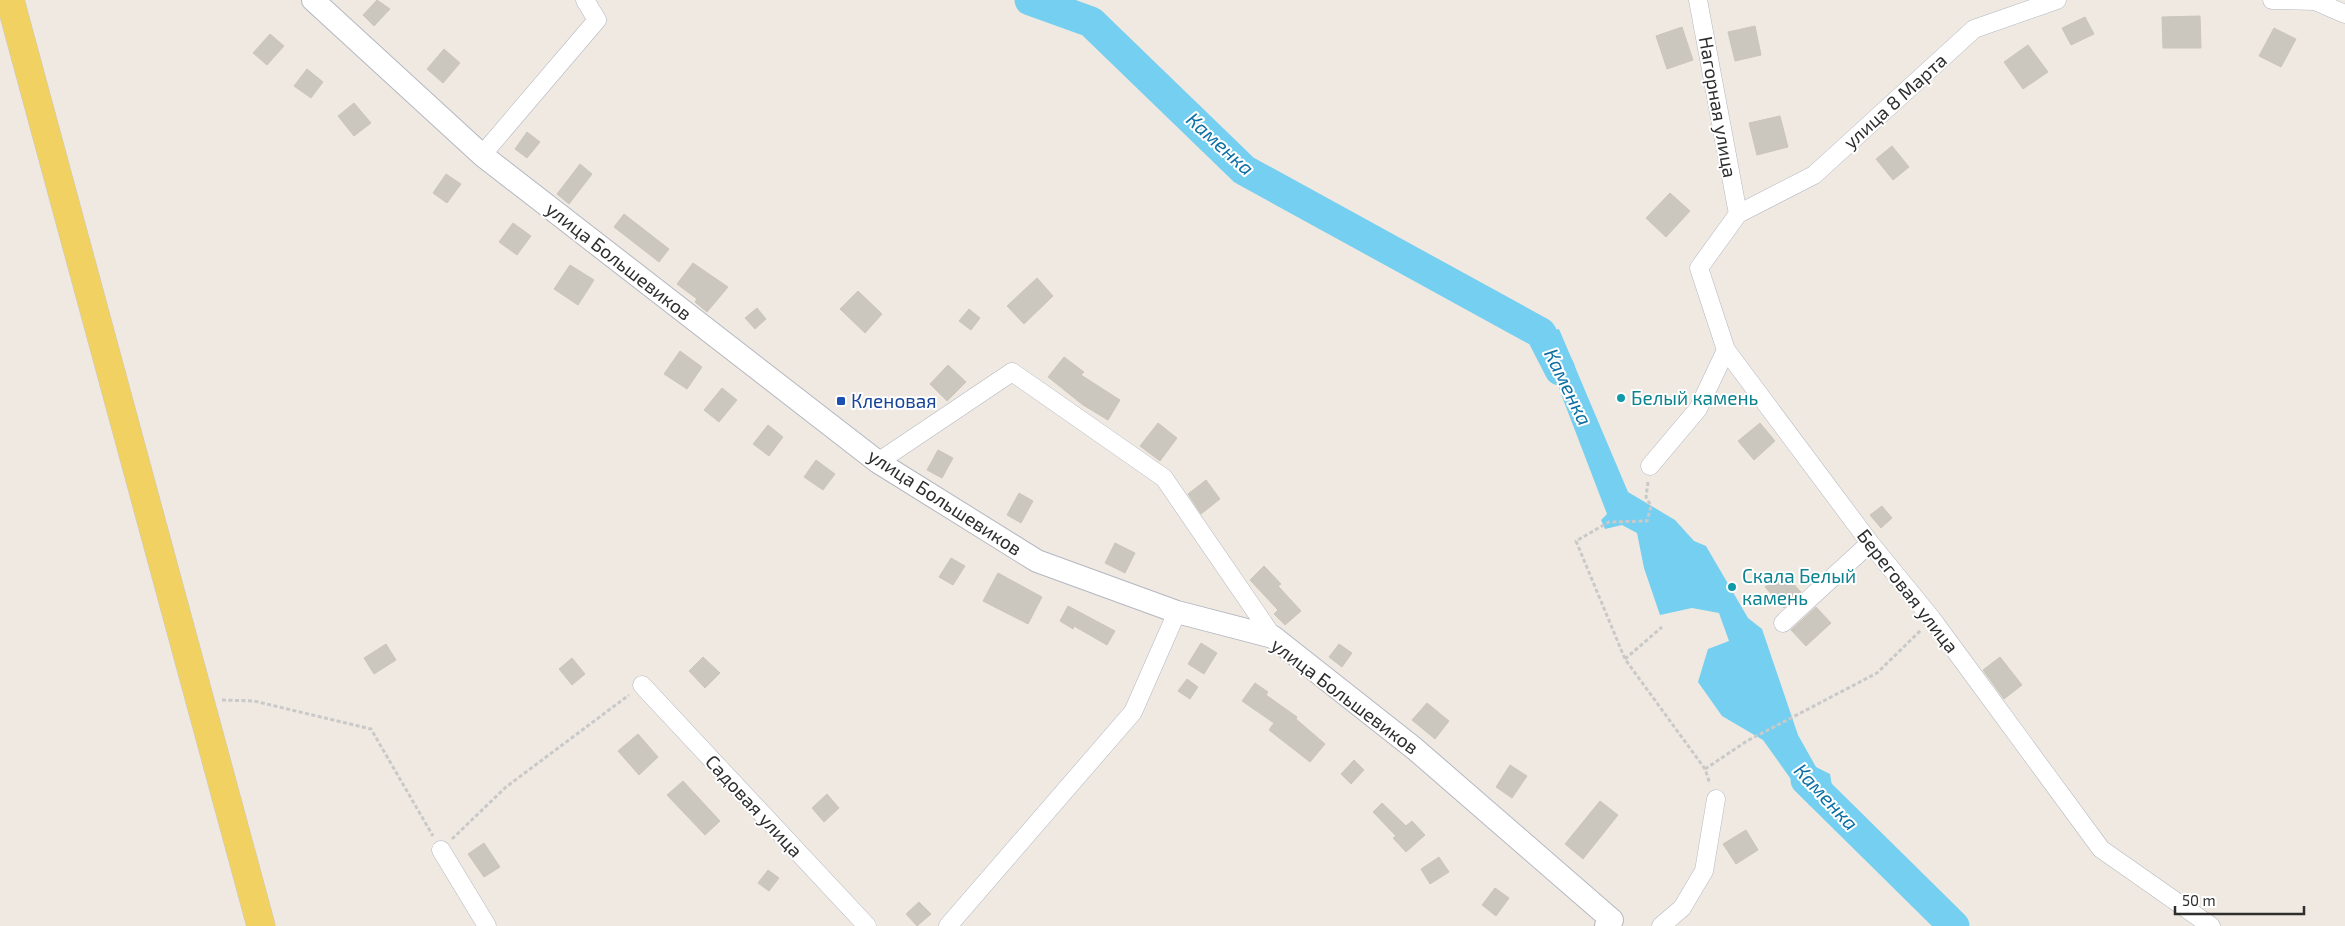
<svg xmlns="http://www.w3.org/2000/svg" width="2345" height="926" viewBox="0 0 2345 926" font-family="'Exo 2',sans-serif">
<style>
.water{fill:#75cff0}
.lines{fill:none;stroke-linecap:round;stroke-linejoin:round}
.river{stroke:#75cff0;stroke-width:31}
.building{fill:#cbc7bf;stroke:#cbc5ba}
.minor-casing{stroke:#b4b7c1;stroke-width:19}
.tertiary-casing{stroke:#b4b7c1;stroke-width:24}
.primary-casing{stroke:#c9c9c9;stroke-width:29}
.path{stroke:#c9c9c9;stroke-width:3;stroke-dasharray:4 2.5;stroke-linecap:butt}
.minor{stroke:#fff;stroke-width:18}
.tertiary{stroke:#fff;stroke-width:22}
.primary{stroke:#f2d163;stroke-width:28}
.culture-dot{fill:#0f9aa8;stroke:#fff;stroke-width:2}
.transit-dot{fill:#1a4fb4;stroke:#fff;stroke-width:2}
.labels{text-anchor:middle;stroke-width:4;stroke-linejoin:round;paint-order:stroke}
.street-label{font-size:19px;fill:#2e2e2e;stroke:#fff}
.culture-label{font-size:19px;fill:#0d838f;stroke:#fff;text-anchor:start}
.transit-label{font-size:19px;fill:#164399;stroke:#fff;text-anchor:start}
.water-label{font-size:20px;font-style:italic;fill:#0d6fa3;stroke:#fff}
</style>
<rect width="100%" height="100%" fill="#efe9e1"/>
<path class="water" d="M1559,329l69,163 47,28 19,21 12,5 42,72 14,11 36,106 18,32 14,7 6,36 -26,-4 -47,-66 -41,-24 -24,-34 10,-33 21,-8 -10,-28 -27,-5 -32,7 -16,-47 -7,-35 -15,-8 -17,4 -4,-9 6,-6 -54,-141 -21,-25 9,-15z"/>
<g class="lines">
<path class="river" d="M1030,0l61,22 153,148 297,163 19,37
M1806,780l148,146"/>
</g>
<path class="building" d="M377,0l13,9 -16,17 -11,-11z
M2200,16l1,32h-38l-1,-31z
M2085,17l9,17 -23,11 -9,-17z
M1755,26l6,29 -26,6 -7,-29z
M1682,27l11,33 -26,9 -11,-33z
M2274,28l22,11 -15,28 -22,-11z
M270,34l14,12 -17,19 -14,-12z
M2028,45l20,27 -25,17 -19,-27z
M444,49l16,14 -17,20 -16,-14z
M307,69l16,13 -12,16 -17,-12z
M354,103l17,20 -17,13 -16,-20z
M1780,116l8,31 -31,8 -8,-32z
M527,132l13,10 -13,16 -12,-9z
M1892,146l17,21 -16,13 -17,-21z
M580,164l12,10 -23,30 -12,-10z
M446,174l15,10 -14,19 -14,-10z
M1670,193l20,18 -24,26 -20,-19z
M624,214l45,35 -10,13 -45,-35z
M513,223l18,13 -14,19 -18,-13z
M693,263l35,24 -21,25 -12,-10 2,-3 -20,-15z
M570,265l24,15 -16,25 -24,-16z
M1037,278l16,18 -29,28 -17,-18z
M858,291l24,23 -17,19 -25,-24z
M757,308l9,11 -11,10 -10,-11z
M969,309l11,9 -9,12 -12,-9z
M680,351l22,16 -15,22 -23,-15z
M1064,357l20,15 -3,3 39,25 -12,20 -25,-15 -35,-28z
M948,365l18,17 -19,19 -17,-17z
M722,388l15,12 -18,22 -15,-12z
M1158,423l19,15 -17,23 -20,-15z
M1760,423l15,18 -21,19 -16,-19z
M768,425l15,12 -14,19 -16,-12z
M938,450l15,8 -11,20 -15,-8z
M816,460l19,14 -12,16 -19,-13z
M1206,480l14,19 -19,15 -13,-20z
M1019,493l14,8 -12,22 -14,-8z
M1882,506l10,12 -11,10 -11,-13z
M1115,543l20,10 -10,20 -20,-10z
M951,558l14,8 -12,19 -14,-8z
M1264,566l17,18 -3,2 23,25 -16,14 -11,-11 4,-4 -28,-30z
M1782,572l19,20 -17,16 -19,-21z
M998,573l44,24 -14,27 -45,-23z
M1068,606l47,25 -8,14 -33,-19 -1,3 -13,-8z
M1816,607l15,16 -25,23 -15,-16z
M1201,643l16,10 -13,21 -16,-10z
M386,644l10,16 -22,14 -10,-16z
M1339,644l13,9 -10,14 -13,-10z
M703,657l17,16 -15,15 -16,-17z
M2000,657l22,28 -18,14 -21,-29z
M572,658l13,16 -13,11 -13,-16z
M1187,679l11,8 -8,12 -12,-8z
M1255,683l13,9 -2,3 31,22 -1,2 29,25 -15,18 -41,-32 5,-7 -32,-22z
M1427,703l22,18 -14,18 -23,-19z
M638,734l20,23 -19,18 -21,-24z
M1354,760l10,10 -13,14 -10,-10z
M1510,765l17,11 -15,22 -16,-11z
M683,781l37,40 -15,14 -38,-40z
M827,794l12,14 -15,14 -12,-14z
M1600,801l18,14 -35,44 -18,-15z
M1382,803l24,23 6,-5 13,14 -19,17 -13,-14 3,-2 -23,-24z
M1746,830l12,20 -22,14 -13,-20z
M484,843l16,24 -16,10 -16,-23z
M1439,857l10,15 -19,12 -9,-15z
M768,870l11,8 -10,13 -11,-8z
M1495,888l14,10 -13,18 -14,-11z
M919,902l12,12 -14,12 -11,-12z"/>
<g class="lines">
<defs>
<path id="minor" d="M1698,0l40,214
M2057,0l-83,29 -160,146 -76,39 -39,54 27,82 144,193 62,76 169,230 110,77
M2272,0l43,1 30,13
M482,155l115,-135 -12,-20
M878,462l134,-90 152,106 109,159
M1650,466l48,-57 28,-59
M1783,623l87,-80
M642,685l225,241
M441,850l46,76
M948,926l185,-214 44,-100
M1661,926l21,-18 22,-37 12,-72"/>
<path id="tertiary" d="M313,0l169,155 396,307 159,99 140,51 96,25 142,112 197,171 -6,6"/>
<path id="primary" d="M10,0l251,926"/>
</defs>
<use href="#minor" class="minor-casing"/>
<use href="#tertiary" class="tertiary-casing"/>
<use href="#primary" class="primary-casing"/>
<path class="path" d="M1648,482l-2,15 5,9 -4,15 -38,1 -33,19 49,118 80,110 5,15
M1625,659l37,-32
M222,700l32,1 117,28 62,107
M1705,769l42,-28 130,-68 44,-43
M452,839l54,-52 123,-92"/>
<use href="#minor" class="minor"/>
<use href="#tertiary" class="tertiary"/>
<use href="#primary" class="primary"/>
</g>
<g class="culture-dot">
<circle cx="1621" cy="398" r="5"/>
<circle cx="1732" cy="587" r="5"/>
</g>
<rect class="transit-dot" x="836" y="396" width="10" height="10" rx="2.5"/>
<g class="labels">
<g class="street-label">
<text transform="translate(1895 101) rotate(-42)" y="7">улица 8 Марта</text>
<text transform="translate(1718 107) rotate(80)" y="7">Нагорная улица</text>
<text transform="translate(619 261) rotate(38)" y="7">улица Большевиков</text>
<text transform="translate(945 502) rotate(33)" y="7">улица Большевиков</text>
<text transform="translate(1908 591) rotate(52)" y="7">Береговая улица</text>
<text transform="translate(1345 696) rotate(37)" y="7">улица Большевиков</text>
<text transform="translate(754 806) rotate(47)" y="7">Садовая улица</text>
</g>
<g class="culture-label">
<text x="1631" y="405">Белый камень</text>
<text x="1742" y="583">Скала Белый<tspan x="1742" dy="22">камень</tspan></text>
</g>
<g class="transit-label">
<text x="851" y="408">Кленовая</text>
</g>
<g class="water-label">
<text transform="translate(1220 144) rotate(42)" y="7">Каменка</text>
<text transform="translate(1568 387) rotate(64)" y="7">Каменка</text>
<text transform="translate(1826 797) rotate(47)" y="7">Каменка</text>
</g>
</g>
<path d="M2175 906v8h129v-8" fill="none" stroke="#2e2e2e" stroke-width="2.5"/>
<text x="2182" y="906" font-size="15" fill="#2e2e2e" stroke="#ffffff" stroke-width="4" paint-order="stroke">50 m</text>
</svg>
